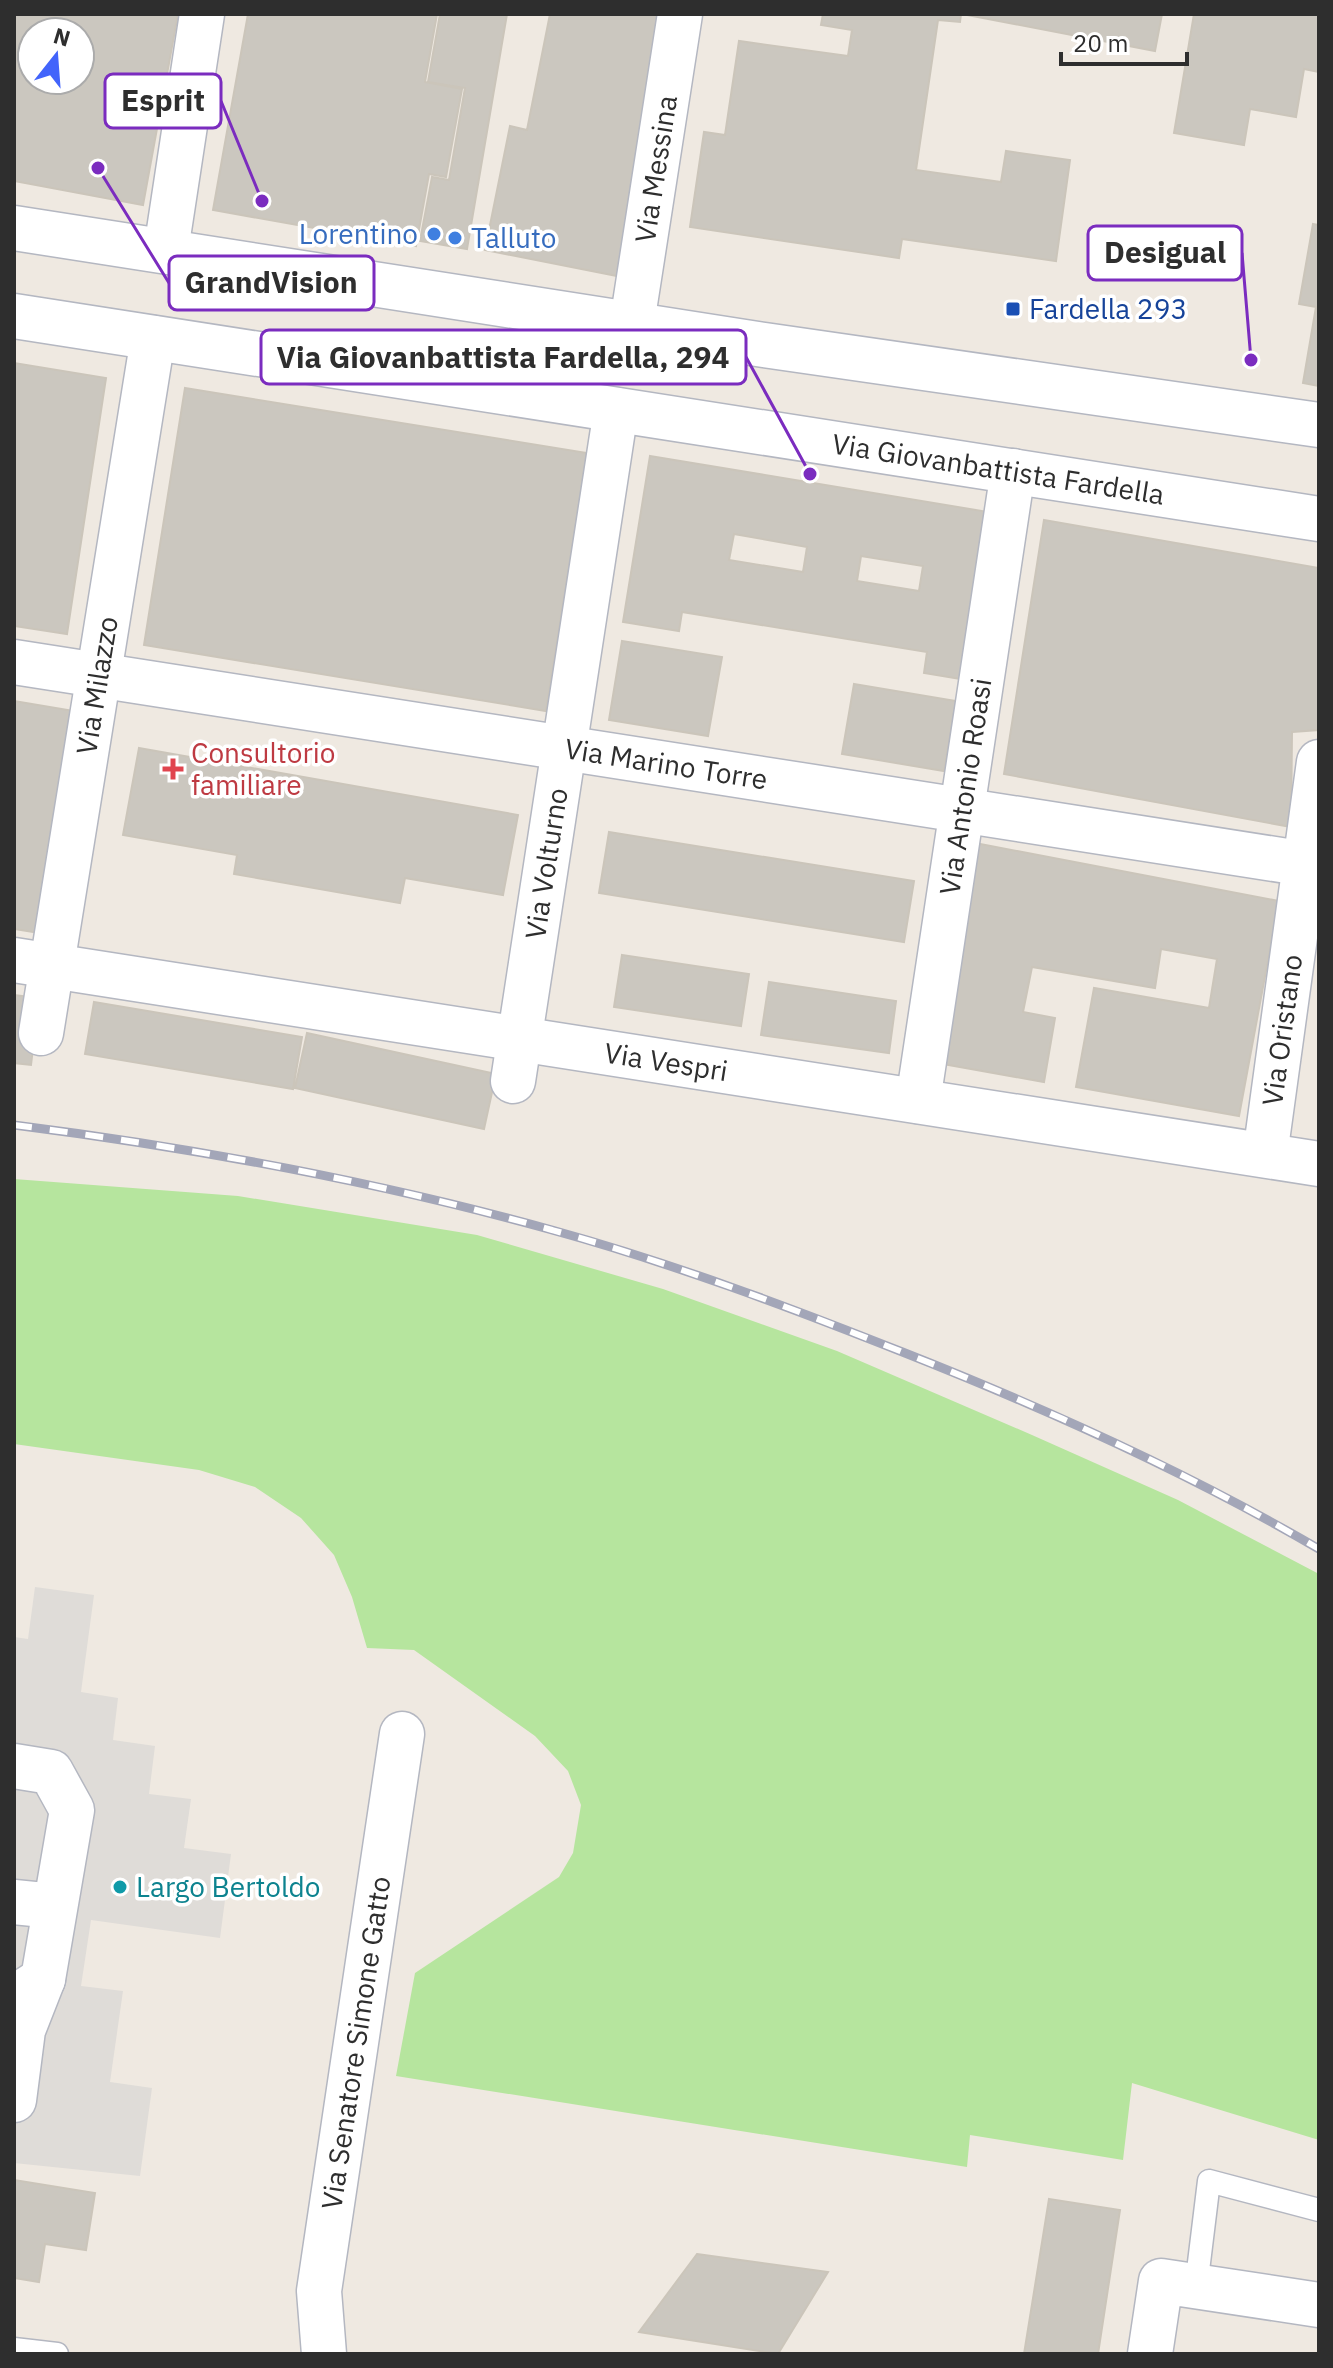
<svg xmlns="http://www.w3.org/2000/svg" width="1333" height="2368" viewBox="0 0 1333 2368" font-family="'IBM Plex Sans',sans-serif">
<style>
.green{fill:#b6e59e}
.plaza{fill:#dfdcd8}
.building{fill:#cbc7bf;stroke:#cbc5ba;stroke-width:2;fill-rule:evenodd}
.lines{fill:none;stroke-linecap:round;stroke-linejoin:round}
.lane-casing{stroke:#b4b7c1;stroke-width:25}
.street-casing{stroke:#b4b7c1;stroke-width:47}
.secondary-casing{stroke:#b4b7c1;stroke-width:47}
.lane{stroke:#fff;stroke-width:22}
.street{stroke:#fff;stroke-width:44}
.secondary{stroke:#fff;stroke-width:44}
.rail-casing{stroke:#a3a6b8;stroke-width:9}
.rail{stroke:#fff;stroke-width:6;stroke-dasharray:18;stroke-linecap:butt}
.shop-dot{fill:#3f7fe0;stroke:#fff;stroke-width:3}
.transit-dot{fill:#1a4fb4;stroke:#fff;stroke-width:3}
.health-dot{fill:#e0444e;stroke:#fff;stroke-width:3}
.culture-dot{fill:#0f9aa8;stroke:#fff;stroke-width:3}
.labels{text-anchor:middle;stroke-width:7;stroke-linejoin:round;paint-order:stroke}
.street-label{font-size:28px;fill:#2e2e2e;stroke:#fff}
.shop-label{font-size:28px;fill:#366cbe;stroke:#fff;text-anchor:end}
.transit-label{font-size:28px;fill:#164399;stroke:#fff;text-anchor:start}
.health-label{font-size:28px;fill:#be3a42;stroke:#fff;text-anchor:start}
.culture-label{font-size:28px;fill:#0d838f;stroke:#fff;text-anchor:start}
.leader{fill:none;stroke:#7b2cbf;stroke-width:3}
.callout-dot{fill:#7b2cbf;stroke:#fff;stroke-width:3}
.callout{fill:#fff;stroke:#7b2cbf;stroke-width:3}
.callout-label{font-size:30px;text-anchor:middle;font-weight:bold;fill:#2e2e2e}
</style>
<rect width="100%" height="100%" fill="#efe9e1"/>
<path class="green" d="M14,1179l224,17 239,39 186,54 174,62 195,84 146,65 141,74v566l-187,-57 -9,77 -153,-25 -3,32 -571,-91 19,-103 144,-96 14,-24 8,-48 -13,-34 -33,-35 -121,-86 -47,-2 -15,-51 -18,-42 -33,-37 -46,-31 -56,-17 -185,-26z"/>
<path class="plaza" d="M35,1587l59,8 -13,97 37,6 -5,42 42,6 -6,48 42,5 -7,49 47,6 -11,84 -129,-18 -10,66 42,5 -13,91 42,6 -12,88 -126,-13v-526l14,2z"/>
<path class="building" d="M14,14h164l-35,191 -129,-24zM32,32h48v48h-48z
M248,14h189l-12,68 37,7 -16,88 -17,-3 -13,72 -203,-36z
M440,14h67l-40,235 -47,-8 12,-64 17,3 16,-92 -37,-6z
M550,14h104l14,3 -51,259 -132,-26 25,-124 17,4z
M823,14h138l-1,8 -22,-2 -22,150 85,12 5,-31 64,9 -14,101 -154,-22 -3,19 -209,-31 14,-95 21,3 14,-94 109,15 4,-26 -31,-5z
M962,14h200l-7,37z
M1194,14h125v58l-15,-3 -8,48 -46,-8 -6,36 -70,-12z
M1313,224l6,1v161l-16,-3 13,-76 -17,-3z
M14,363l92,15 -39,256 -53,-8z
M185,388l402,65 -41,258 -402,-66z
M650,456l338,56 -27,167 -37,-6 3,-21 -245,-40 -3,19 -56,-9zM734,534l73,13 -4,25 -74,-12zM861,556l62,10 -4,25 -62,-10z
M1044,520l275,48v162l-27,2 -1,95 -287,-53z
M622,641l100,16 -14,79 -99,-16z
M854,684l102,17 -12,70 -102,-17z
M14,701l60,10 -34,222 -26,-4z
M139,748l379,67 -15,80 -98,-17 -5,25 -166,-29 3,-19 -114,-20z
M609,832l305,49 -10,61 -305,-49z
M975,843l304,58 -40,215 -163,-29 18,-99 115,20 8,-49 -56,-10 -6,39 -123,-21 -9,45 32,6 -11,64 -107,-19z
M622,955l127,19 -8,52 -127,-19z
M769,982l127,19 -7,52 -128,-18z
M14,995l25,3 -8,67 -17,-2z
M94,1002l208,35 -9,52 -208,-35z
M307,1033l189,41 -12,55 -189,-41z
M14,2180l81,13 -9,57 -41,-6 -6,38 -25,-4z
M1049,2199l71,11 -22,144h-74z
M697,2254l131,18 -50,82 -139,-22z"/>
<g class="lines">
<defs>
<path id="lane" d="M1196,2287l13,-106 110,29
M14,2349l43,5"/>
<g id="street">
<path d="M166,250l36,-236"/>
<path id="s1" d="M632,323l48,-309"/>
<path id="s2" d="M14,662l1305,204"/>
<path id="s3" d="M14,960l1305,204"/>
<path id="s4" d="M41,1033l112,-695"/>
<path id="s5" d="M513,1081l103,-671"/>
<path id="s6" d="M918,1101l95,-630"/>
<path id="s7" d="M1265,1155l54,-393"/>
<path d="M14,1766l37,6 21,38 -29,169 -29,19"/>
<path d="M14,1902l40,4"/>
<path d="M14,2100l9,-70 20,-51"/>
<path id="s8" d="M324,2354l-5,-63 83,-557"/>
<path d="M1150,2354l11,-73 158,24"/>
</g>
<g id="secondary">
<path d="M14,228l750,117 555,80"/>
<path id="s9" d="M14,316l1305,203"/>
</g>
</defs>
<use href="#lane" class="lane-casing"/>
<use href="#street" class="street-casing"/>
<use href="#secondary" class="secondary-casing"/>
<use href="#lane" class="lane"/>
<use href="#street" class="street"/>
<use href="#secondary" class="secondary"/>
<defs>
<path id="rail" d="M14,1125c181,23 362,56 538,105 120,33 237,77 353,123 142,56 282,119 414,196"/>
</defs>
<use href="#rail" class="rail-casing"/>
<use href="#rail" class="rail"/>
</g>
<g class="shop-dot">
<circle cx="434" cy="234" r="8"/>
<circle cx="455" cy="238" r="8"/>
</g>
<rect class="transit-dot" x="1005" y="301" width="16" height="16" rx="4"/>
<path class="health-dot" d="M169 757h8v8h8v8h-8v8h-8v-8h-8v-8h8z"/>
<circle class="culture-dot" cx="120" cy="1887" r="8"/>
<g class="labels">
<g class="street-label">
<text dy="10" stroke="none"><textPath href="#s1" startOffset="156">Via Messina</textPath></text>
<text dy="10" stroke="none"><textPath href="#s9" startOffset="996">Via Giovanbattista Fardella</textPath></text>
<text dy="10" stroke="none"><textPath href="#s4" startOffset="352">Via Milazzo</textPath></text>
<text dy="10" stroke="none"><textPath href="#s2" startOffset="660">Via Marino Torre</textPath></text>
<text dy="10" stroke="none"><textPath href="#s6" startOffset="318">Via Antonio Roasi</textPath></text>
<text dy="10" stroke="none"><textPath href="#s5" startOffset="220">Via Volturno</textPath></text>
<text dy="10" stroke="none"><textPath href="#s7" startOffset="126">Via Oristano</textPath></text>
<text dy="10" stroke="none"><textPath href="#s3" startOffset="660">Via Vespri</textPath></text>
<text dy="10" stroke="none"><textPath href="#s8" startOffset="314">Via Senatore Simone Gatto</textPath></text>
</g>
<g class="shop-label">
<text x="418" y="244">Lorentino</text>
<text x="471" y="248" text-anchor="start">Talluto</text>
</g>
<g class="transit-label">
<text x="1029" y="319">Fardella 293</text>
</g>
<g class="health-label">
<text x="191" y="763">Consultorio<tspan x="191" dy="32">familiare</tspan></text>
</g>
<g class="culture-label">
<text x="136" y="1897">Largo Bertoldo</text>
</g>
</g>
<path class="leader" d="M262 201L221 101M1251 360L1242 253M98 168L169 283M810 474L746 357"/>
<g class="callout-dot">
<circle cx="262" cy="201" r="8"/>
<circle cx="1251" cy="360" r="8"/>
<circle cx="98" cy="168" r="8"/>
<circle cx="810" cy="474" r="8"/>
</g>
<g class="callout">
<rect x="105" y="74" width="116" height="54" rx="8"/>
<rect x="1088" y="226" width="154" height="54" rx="8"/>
<rect x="169" y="256" width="205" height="54" rx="8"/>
<rect x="261" y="330" width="485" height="54" rx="8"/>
</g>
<g class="callout-label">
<text x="163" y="111">Esprit</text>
<text x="1165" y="263">Desigual</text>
<text x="271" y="293">GrandVision</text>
<text x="503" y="368">Via Giovanbattista Fardella, 294</text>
</g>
<rect width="1333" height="2368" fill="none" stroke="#2e2e2e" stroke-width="32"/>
<g transform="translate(56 56) rotate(17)"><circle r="38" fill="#ffffff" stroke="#ababab" stroke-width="2"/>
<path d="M0-6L14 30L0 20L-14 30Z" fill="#4264fb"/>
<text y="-12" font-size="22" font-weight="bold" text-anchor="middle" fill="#2e2e2e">N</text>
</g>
<path d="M1061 52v12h126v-12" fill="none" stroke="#2e2e2e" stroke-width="4"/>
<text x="1073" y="52" font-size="24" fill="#2e2e2e" stroke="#ffffff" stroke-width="6" paint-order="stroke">20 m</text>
</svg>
